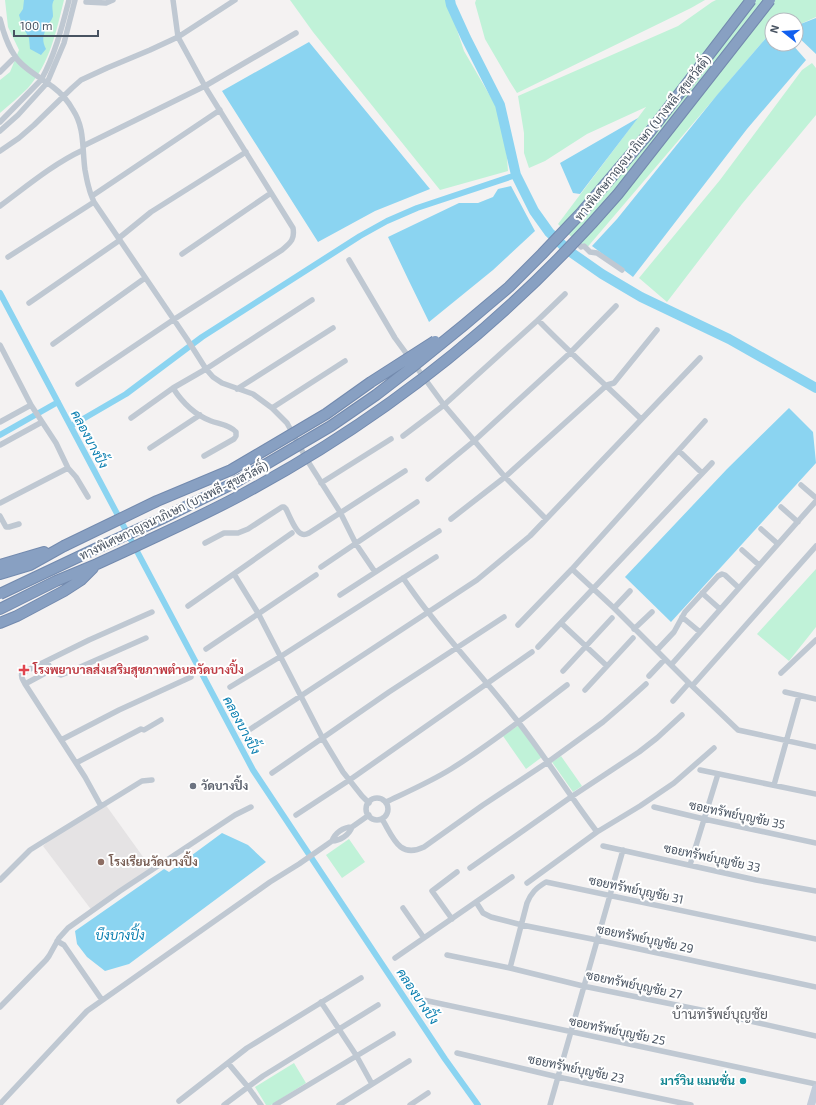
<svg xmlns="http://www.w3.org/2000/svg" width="816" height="1105" viewBox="0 0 816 1105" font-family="'Exo 2',Sarabun,sans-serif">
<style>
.education{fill:#e5e3e4}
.green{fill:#c0f2d8}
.water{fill:#8bd4f1}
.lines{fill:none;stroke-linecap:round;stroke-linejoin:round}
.canal{stroke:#8bd4f1;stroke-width:6}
.river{stroke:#8bd4f1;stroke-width:10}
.highway-casing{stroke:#738aae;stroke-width:12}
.street{stroke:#bfc8d2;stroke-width:5.5}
.secondary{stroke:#c4cddb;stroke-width:8}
.highway{stroke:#88a0c2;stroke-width:10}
.highway-bridge-casing{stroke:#738aae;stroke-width:12;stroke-linecap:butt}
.highway-bridge{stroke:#88a0c2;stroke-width:10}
.health-dot{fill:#e0444e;stroke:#fff;stroke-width:1.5}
.worship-dot{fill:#6b7280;stroke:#fff;stroke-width:1.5}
.education-dot{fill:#8d6e63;stroke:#fff;stroke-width:1.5}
.culture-dot{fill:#0f9aa8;stroke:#fff;stroke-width:1.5}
.labels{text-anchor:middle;stroke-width:4;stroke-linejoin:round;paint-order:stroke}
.street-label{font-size:12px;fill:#485361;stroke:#fff}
.health-label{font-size:12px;font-weight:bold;fill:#be3a42;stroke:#fff;text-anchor:start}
.worship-label{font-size:12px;font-weight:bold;fill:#5b616d;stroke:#fff;text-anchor:start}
.education-label{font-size:12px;font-weight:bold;fill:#785e54;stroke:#fff;text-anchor:start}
.culture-label{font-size:12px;font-weight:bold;fill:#0d838f;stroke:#fff;text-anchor:end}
.water-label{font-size:13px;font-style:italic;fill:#067daf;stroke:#fff}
.quarter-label{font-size:14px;fill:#5e6167;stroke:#fff}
</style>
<rect width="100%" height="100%" fill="#f4f2f2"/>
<path class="education" d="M105,804l46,64 -58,44 -50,-66 17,-15z"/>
<path class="green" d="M5,0h59c-8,32 -14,63 -36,88 -9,9 -19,17 -28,25v-33l10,-8 9,-22 -11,-23z
M290,0h157l17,51 40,69 4,51 -68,19 -127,-158z
M476,0h229l-14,8 -174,85 -7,-11 -25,-43 -10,-36z
M716,0h100v17l-20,9v-6h-24v11l-187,219 -27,-26 88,-117 -59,27 -42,27 -16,7 -5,-15v-20l-6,-37 160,-70 34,-24z
M812,63l4,5v47l-74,89 -75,98 -28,-24 81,-98 82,-110z
M816,569v58l-27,34 -32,-27z
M519,725l23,32 -16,12 -23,-33z
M561,756l21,30 -9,6 -21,-30z
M349,839l16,23 -23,16 -16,-23z
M294,1063l12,20 -35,22h-5l-11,-18z"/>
<path class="water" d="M24,0h30c-3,5 -1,10 -1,16 0,1 -2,5 -3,6 -5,9 -10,16 -4,27l-5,6 -11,-6 -1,-11 -7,-13 -3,-10 4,-6z
M816,18v36l-20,-19v-8l2,-2z
M772,31v13h20l14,16 -59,69 -114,148 -41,-31 25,-27 100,-124z
M309,42l121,147 -55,22 -57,31 -96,-151z
M638,118l-58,76 -7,-1 -13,-30z
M511,186l24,45 -42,39 -64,52 -21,-43 -20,-42 71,-34h19l15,-6 5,-8z
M789,408l24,24 3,31 -145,159 -46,-45 102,-108z
M222,833l26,12 18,17 -137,102 -24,7 -18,-14 -10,-13 -2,-13 89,-62 5,3z"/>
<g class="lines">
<path class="canal" d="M0,293l253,477 192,289 33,46
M71,426l55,-32 76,-57 158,-101 27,-15 30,-13 99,-33
M0,435l58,-33"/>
<path class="river" d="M450,0l1,5 15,33 34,67 16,70 18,36 15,21 20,19 33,23 39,23 88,42 87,49"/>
<defs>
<path id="highway" d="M0,565l44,-13
M0,574l30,-9 34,-19
M0,609l56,-28 41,-17 37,-17
M0,623l17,-7 47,-25 17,-11 12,-12"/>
</defs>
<use href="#highway" class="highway-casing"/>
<path class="street" d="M86,2l20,1 7,-3
M0,19c3,12 7,26 15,37 7,12 26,22 38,31 8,6 15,14 20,23 12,18 9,39 12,60 1,5 2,12 4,18 1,5 3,9 5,14l93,137 19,30 7,8 9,6 31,11 19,14 15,15 20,37 33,52 16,32 19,28
M0,72l15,-15
M0,122l41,-42c14,-25 21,-53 28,-80
M0,131l18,-16 29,-32 17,-40 11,-43
M83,146l122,-60 91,-53
M0,151l19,-13 15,-13 38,-37 9,-8 26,-12 43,-18 28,-13 57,-37
M92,196l128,-86
M0,206c27,-20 53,-42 83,-56
M119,238l32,-26 95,-60
M576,241l5,6 3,-1 6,6 7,1 25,17
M182,254l89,-61
M8,257l86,-55
M349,260l46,78 49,67 61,72 41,42
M29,303l91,-63
M538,320c33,34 69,66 103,99
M53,344l92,-66
M0,345l31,60 25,38 12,25 8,9 12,20
M78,384l95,-64 109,-70c8,-7 13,-10 11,-22l-86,-138 -29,-53 -5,-37
M173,388c9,14 22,27 38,33 8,3 19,4 25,11v4l-2,3 -30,17
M237,389l96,-61
M272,408l73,-47
M131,418l42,-30 33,-19 106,-69
M0,422l31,-17
M403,436l41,-31 94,-85 27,-26
M0,445l42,-23
M150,448l50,-33
M679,451l23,22
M428,479l46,-38 96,-88 46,-47
M321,483l70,-44
M801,485l15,13
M0,503l68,-35
M781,507l17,15
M0,516l6,11h3l10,-3
M451,519l54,-42 102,-92 7,-2 43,-53
M761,529l17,15
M205,543l19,-10h14l10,-4 34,-22h2l2,2c3,6 10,24 16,25 2,1 5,0 7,-1l96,-62
M742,550l17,15
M321,567l96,-65
M572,569l42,39 75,75 49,47 78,17
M234,574l24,39 65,126 20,33 19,24 7,7
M403,578c8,11 16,23 25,34 29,38 62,73 91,111 27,35 51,73 78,109
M702,593l18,16
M340,595l99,-64
M188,606l104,-73
M614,608l16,-17
M682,617l18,15
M561,623l46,43
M518,625l54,-56 133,-148
M634,629l18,-17
M538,647l174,-184
M206,649l110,-74
M657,650l17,-18 11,-20 33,-36 4,-2 3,1 14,13
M47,661l4,9 10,5 8,-3 77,-34
M671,665l145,-164
M563,671l49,-53
M781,673l35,-33
M649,676l16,-17
M25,684l26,-14
M692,686l124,-140
M230,687l53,-32 153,-98
M585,690l48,-52
M785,692l31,7
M673,701l16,-18
M249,730l228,-150 53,-44 170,-178
M61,740l58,-30 72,-33
M76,763l65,-34 3,1 17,-10
M700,770l116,24
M272,773l117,-81 115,-75
M774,785l25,-89
M366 809a11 11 0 1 1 22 0a11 11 0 1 1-22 0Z
M386,802c21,-10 44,-20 65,-33 40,-25 78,-55 116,-84
M101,806l-16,-29 -60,-93c-2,-4 -5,-7 -3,-11l67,-33 63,-28
M654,807l50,12 112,24
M296,815l55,-36 181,-127
M382,819c11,18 17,40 42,28l59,-42 65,-43 55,-40 22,-19 21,-19
M332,841c8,0 17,-6 20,-14l17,-12
M603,846l153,34 60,11
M690,865l28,-91
M470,868l101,-71 68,-45 18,-14 25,-23
M0,880l30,-30 8,-5 104,-64 10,-1
M527,883l70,-51 43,-26 34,-23 40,-35
M476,902l7,11 8,4 31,8 75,15 219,47
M403,908l21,30
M452,919l-20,-28 25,-19
M57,941l7,4 38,55
M447,955l63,13 73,18 118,24 115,26
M395,958l117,-81
M510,968l17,-65c4,-10 9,-15 19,-21l270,57
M414,998l402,86
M321,1002l35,53 16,29
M0,1007l46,-47 3,-4 10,-18 9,-10 52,-37 115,-76 16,-8
M457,1053l101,24 133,28
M228,1063l20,24 13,18
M179,1101l68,-53 114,-70
M0,1104l87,-93 183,-129 29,-18 33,-23c3,-8 11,-14 20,-14
M224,1105l24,-18 15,-11 115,-71
M275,1105l118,-71
M339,1105l70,-44
M410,1105l18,-12
M550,1105l8,-28 65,-227"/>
<path class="secondary" d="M811,1105l5,-17"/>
<use href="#highway" class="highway"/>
<defs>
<path id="highway-bridge" d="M64,546l93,-45 74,-31 95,-56 45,-32 64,-41
M134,547c36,-17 74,-34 109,-53 144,-77 269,-177 375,-300l152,-194
M0,594l95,-45 66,-30 73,-36 97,-57 45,-31 35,-27 53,-43 45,-38 33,-33 39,-41 68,-80 102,-133"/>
</defs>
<use href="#highway-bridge" class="highway-bridge-casing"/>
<use href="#highway-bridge" class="highway-bridge"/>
</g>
<path class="health-dot" d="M22 664h4v4h4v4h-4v4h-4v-4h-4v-4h4z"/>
<circle class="worship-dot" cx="193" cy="786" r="4"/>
<circle class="education-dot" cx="101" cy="862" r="4"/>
<circle class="culture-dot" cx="743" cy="1081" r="4"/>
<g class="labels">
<g class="street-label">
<text transform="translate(643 138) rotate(-51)" y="4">ทางพิเศษกาญจนาภิเษก (บางพลี-สุขสวัสดิ์)</text>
<text transform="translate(174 511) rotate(-26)" y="4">ทางพิเศษกาญจนาภิเษก (บางพลี-สุขสวัสดิ์)</text>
<text transform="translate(737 815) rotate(12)" y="4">ซอยทรัพย์บุญชัย 35</text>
<text transform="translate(712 858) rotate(12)" y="4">ซอยทรัพย์บุญชัย 33</text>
<text transform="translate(636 890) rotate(12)" y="4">ซอยทรัพย์บุญชัย 31</text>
<text transform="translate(645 939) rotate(12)" y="4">ซอยทรัพย์บุญชัย 29</text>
<text transform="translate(634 985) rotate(12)" y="4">ซอยทรัพย์บุญชัย 27</text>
<text transform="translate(617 1031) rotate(12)" y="4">ซอยทรัพย์บุญชัย 25</text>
<text transform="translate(576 1069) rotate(12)" y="4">ซอยทรัพย์บุญชัย 23</text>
</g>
<g class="health-label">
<text x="33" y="674">โรงพยาบาลส่งเสริมสุขภาพตำบลวัดบางปิ้ง</text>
</g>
<g class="worship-label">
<text x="201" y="790">วัดบางปิ้ง</text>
</g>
<g class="education-label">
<text x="109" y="866">โรงเรียนวัดบางปิ้ง</text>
</g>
<g class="culture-label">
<text x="735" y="1085">มาร์วิน แมนชั่น</text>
</g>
<g class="water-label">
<text transform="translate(90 439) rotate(62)" y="5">คลองบางปิ้ง</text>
<text transform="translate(242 725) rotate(62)" y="5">คลองบางปิ้ง</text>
<text x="120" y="940">บึงบางปิ้ง</text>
<text transform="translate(418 996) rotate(56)" y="5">คลองบางปิ้ง</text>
</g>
<g class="quarter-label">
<text x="720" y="1019">บ้านทรัพย์บุญชัย</text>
</g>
</g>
<g transform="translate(784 32) rotate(287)"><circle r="19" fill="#ffffff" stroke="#b6bac0"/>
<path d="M0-3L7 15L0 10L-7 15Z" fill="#1160ef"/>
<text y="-6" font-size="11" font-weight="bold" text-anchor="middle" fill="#485361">N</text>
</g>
<path d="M14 30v6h84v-6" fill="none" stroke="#485361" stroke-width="2"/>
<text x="20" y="30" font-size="12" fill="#485361" stroke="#ffffff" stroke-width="3" paint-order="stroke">100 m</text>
</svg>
